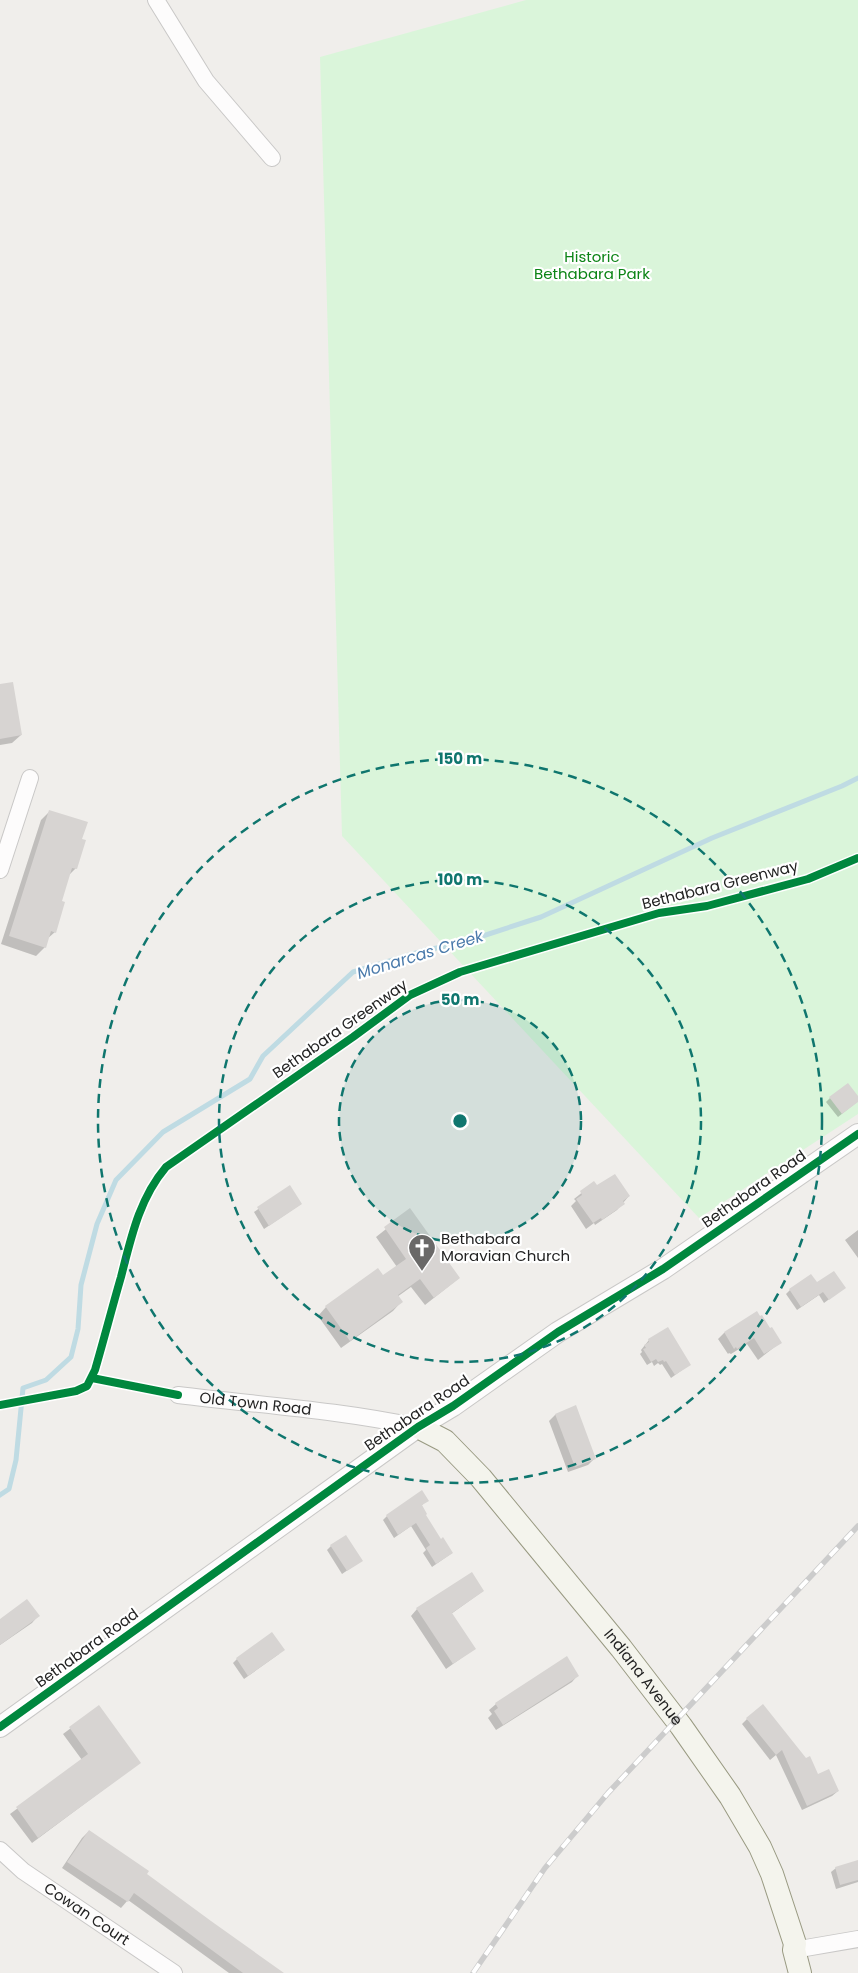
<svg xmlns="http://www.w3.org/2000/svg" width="858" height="1973" viewBox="0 0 858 1973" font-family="Poppins,sans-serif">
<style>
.park{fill:#daf5da}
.shadow{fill:#0003}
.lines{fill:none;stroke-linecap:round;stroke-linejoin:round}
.stream{stroke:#bfdbe3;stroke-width:5}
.building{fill:#d7d4d2}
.minor-casing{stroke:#c9c8c7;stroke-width:18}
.tertiary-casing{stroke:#c9c8c7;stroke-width:22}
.secondary-casing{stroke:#999a82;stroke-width:24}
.minor{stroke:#fdfcfc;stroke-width:16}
.tertiary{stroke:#fdfcfc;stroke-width:20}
.secondary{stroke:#f4f4ed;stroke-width:22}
.rail-casing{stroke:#ccc;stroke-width:5.5}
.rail{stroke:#fff;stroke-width:4;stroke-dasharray:11;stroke-linecap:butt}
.cycleway-casing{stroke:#fff;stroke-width:11}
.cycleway{stroke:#00873e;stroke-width:8}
.ring{fill:none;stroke:#0f766e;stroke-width:2.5;stroke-dasharray:9 6}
.labels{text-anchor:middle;stroke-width:4.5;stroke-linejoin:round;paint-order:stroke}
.park-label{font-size:15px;fill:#0c8416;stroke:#fff}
.street-label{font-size:15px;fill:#222;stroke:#fff}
.poi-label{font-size:15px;fill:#222;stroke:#fff;text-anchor:start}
.water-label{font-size:16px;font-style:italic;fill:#4a7aab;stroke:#fff}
.centre{fill:#0f766e;stroke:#fff;stroke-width:2.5}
.ring-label{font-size:15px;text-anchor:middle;font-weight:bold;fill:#0f766e;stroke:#fff;stroke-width:4.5;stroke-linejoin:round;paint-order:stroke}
</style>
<rect width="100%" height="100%" fill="#f0eeeb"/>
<path class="park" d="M526,0h332v1114l-159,104 -357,-382 -22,-779z"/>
<path class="shadow" d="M0,686l21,49 -9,8 -12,2z
M50,811l31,28 -5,29 -7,7 -9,27 -5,30 -8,7 -2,8 -9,9 -35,-12 40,-124z
M830,1098h28v3l-20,16 -12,-15z
M594,1183l2,3 33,10 -12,14 -22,15 -1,-2 -8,6 -15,-23 5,-5 -2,-2z
M290,1187l11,17 -37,25 -10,-17z
M410,1210l49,68 -34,27 -14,-18 -14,10 4,5 -8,9 -52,37 -23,-32 8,-9 57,-30 14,-10 -21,-30z
M858,1230v28l-13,-18z
M817,1284l27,4 -20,15 -5,-8 -22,15 -11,-16 4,-4z
M757,1313l24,29 -23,18 -11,-16 -16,10 -2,-1 -1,1 -10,-15 6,-6z
M649,1340l40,25 -18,13 -9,-14 -2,1 -2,-2 -4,3 -2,-4 -5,3 -7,-11 2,-2 -1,-2z
M575,1407l20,51 -7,7 -20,7 -19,-51 6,-6z
M427,1500l-6,6 3,10 16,24 12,13 -20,14 -9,-14 3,-3 -15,-24 -17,12 -11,-18 4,-4z
M331,1546l30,15 -19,13 -15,-24z
M483,1591l-32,23 23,35 -28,20 -35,-53 6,-7z
M38,1616l-6,7 -32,22v-25z
M279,1654l-35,25 -11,-16 4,-4z
M578,1675l-6,7 -76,48 -8,-12 4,-4 -3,-4 7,-6z
M99,1707l40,56 -107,80 -22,-29 72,-54 -19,-26z
M747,1719l71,57 20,15 -6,5 -30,14 -26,-55 -6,5 -28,-36z
M89,1831l56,43 133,99h-49l-101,-73 -7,8 -59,-40 20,-30z
M858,1861v21l-22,7 -5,-17 5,-4z"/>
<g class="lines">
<path class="stream" d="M0,1495l9,-6 7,-29 7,-72 23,-8 25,-23 7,-28 3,-44 16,-61 19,-44 47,-48 87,-53 13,-23 90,-84 73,-22 32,-6 83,-27 171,-79 130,-52 16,-8"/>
</g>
<path class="building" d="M13,682l9,53 -22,4v-55z
M49,810l39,12 -6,17 4,1 -9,29 -5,-1 -10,33 3,1 -9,31 -5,-2 -5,17 -37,-12z
M848,1083l10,13v6l-16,12 -13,-17z
M615,1174l15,22 -7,5 2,3 -23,16 -1,-2 -8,5 -17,-24 6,-4 -2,-4 14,-10 3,4z
M290,1185l12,19 -33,22 -12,-19z
M410,1208l50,70 -26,20 -14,-19 -22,16 5,7 -53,39 -25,-35 53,-38 5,7 23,-16 -22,-32z
M834,1271l12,17 -17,12 -6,-8 -22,15 -12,-18 22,-15 6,8z
M757,1311l3,5 2,-1 8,13 2,-1 10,16 -18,11 -10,-16 -17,11 -1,-2 -2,2 -10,-17z
M668,1327l23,38 -16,10 -9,-14 -2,1 -1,-2 -5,2 -2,-3 -5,3 -8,-13 3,-1 -2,-3 5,-3 -1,-3z
M576,1405l20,54 -21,8 -20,-53z
M422,1490l7,11 -7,4 5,9 -1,1 15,24 2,-2 10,16 -17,11 -10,-16 4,-3 -14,-22 -18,12 -12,-20z
M346,1535l17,26 -16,10 -17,-26z
M472,1572l12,19 -32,22 24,36 -23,15 -37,-56z
M27,1599l13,17 -40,29v-26z
M272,1632l13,18 -37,26 -12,-18z
M567,1656l12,20 -76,49 -9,-14 4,-3 -3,-5z
M763,1704l43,54 4,-2 8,18 11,-5 10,22 -32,15 -25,-56 -6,5 -30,-37z
M99,1705l42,58 -103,75 -22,-31 72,-53 -19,-27z
M89,1830l60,41 -2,3 64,47 73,52h-41l-109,-80 -6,9 -61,-40z
M858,1860v20l-18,5 -5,-18z"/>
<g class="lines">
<defs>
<g id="minor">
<path d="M156,0l50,81 66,77"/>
<path d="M0,870l30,-92"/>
<path id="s1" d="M178,1395c80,10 161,15 240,32"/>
<path id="s2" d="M0,1850l23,21 151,102"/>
<path d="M794,1950l64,-11"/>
</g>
<path id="tertiary" d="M0,1727l418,-300 35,-21 105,-74 105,-63 195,-135"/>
<g id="secondary">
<path id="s3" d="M418,1427l27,14 36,37 140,170 60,78 49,70 30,51 12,27 23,70 -1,6 6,23"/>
</g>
</defs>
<use href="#minor" class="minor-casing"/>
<use href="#tertiary" class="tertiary-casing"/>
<use href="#secondary" class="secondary-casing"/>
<use href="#minor" class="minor"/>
<use href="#tertiary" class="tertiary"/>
<use href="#secondary" class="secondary"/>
<defs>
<path id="rail" d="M473,1973l72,-105 63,-75 250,-267"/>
</defs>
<use href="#rail" class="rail-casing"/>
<use href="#rail" class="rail"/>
<defs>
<path id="cycleway" d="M92,1378l86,17
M0,1405l76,-14 11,-5 8,-16c9,-31 17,-62 26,-93 10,-39 18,-78 45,-110l187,-130 57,-42 50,-23 199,-59 48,-7 101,-27 50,-21
M0,1727l418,-300 35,-21 105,-74 105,-63 195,-135"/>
</defs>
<use href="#cycleway" class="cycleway-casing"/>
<use href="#cycleway" class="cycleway"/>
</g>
<circle cx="460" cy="1121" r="121" fill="#0f766e" fill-opacity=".12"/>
<g class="ring">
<circle cx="460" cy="1121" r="121"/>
<circle cx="460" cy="1121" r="241"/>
<circle cx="460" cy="1121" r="362"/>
</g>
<defs>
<symbol id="church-pin" viewBox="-11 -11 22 30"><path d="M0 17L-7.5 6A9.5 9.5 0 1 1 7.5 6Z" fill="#6a6968" stroke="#fff"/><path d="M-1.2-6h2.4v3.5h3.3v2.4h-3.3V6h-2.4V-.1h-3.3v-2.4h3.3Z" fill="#fff"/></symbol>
</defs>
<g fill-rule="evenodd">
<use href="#church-pin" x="406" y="1232" width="32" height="43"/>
</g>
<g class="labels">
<g class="park-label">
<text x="592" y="262">Historic<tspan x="592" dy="17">Bethabara Park</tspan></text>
</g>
<g class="street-label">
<text transform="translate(720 885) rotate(-14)" y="5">Bethabara Greenway</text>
<text transform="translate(340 1029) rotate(-35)" y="5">Bethabara Greenway</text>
<text transform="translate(754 1189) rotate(-35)" y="5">Bethabara Road</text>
<text dy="5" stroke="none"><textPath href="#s1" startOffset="78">Old Town Road</textPath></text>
<text transform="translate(417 1413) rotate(-34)" y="5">Bethabara Road</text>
<text transform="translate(87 1648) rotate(-36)" y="5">Bethabara Road</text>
<text dy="5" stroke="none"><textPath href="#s3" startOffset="339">Indiana Avenue</textPath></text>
<text dy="5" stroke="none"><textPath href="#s2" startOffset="108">Cowan Court</textPath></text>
</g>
<g class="poi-label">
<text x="441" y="1244">Bethabara<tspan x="441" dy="17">Moravian Church</tspan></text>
</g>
<g class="water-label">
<text transform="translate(420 954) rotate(-17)" y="6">Monarcas Creek</text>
</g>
</g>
<circle cx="460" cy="1121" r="8" class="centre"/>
<g class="ring-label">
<text x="460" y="764">150 m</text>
<text x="460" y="885">100 m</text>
<text x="460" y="1005">50 m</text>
</g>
</svg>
